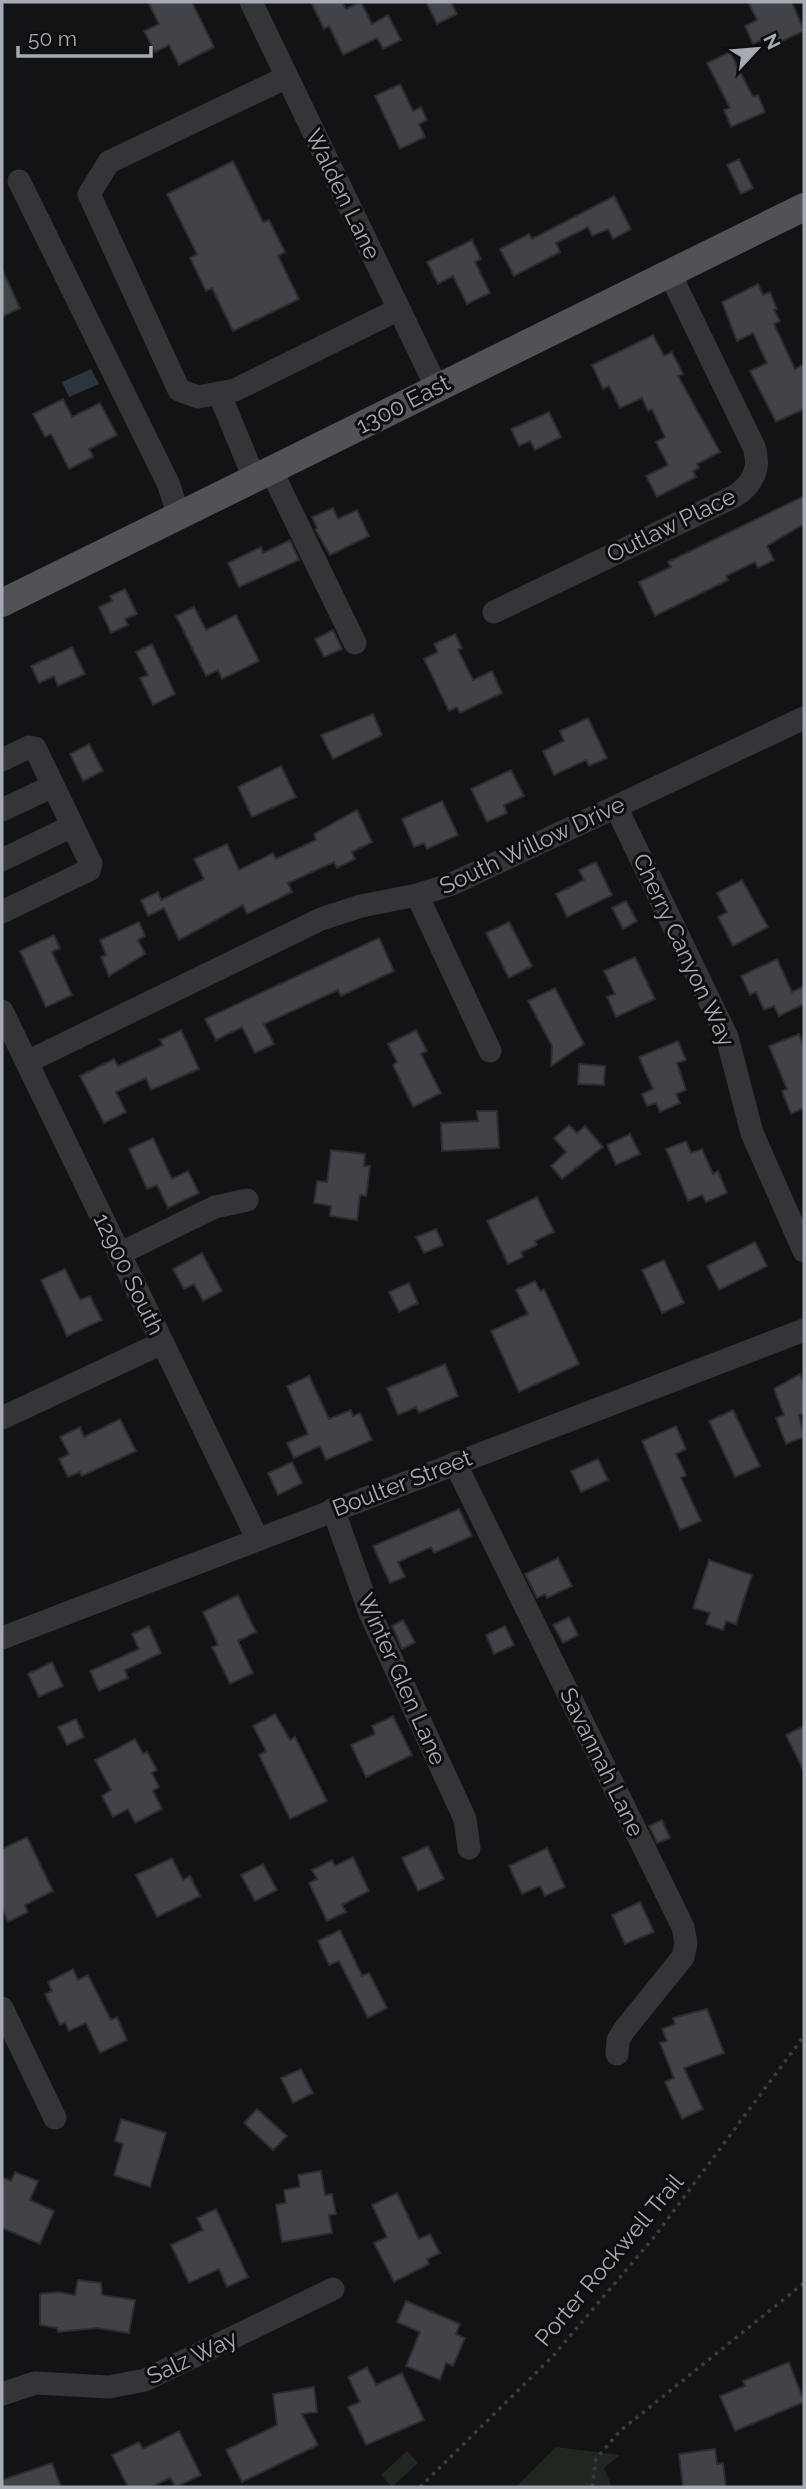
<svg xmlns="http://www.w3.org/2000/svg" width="806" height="2489" viewBox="0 0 806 2489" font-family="Raleway,sans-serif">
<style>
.green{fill:#202721}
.water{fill:#2d353c}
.building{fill:#424348;stroke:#2d2d30;stroke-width:2}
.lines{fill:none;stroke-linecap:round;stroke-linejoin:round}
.path{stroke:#3a3c40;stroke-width:3.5;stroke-dasharray:3.5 5;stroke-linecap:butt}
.minor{stroke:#343539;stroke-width:23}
.major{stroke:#515258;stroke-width:28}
.labels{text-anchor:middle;stroke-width:6;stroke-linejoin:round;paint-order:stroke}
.street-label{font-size:23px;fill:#a6aab4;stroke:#0e0e10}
</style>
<rect width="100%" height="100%" fill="#131315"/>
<path class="green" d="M556,2447l64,8 -16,13 8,19h-96z
M407,2451l11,12 -26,24 -11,-12z"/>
<path class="water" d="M91,369l8,15 -30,13 -7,-15z"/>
<path class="building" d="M148,2h44l22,45 -35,18 -10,-20 -14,7 -11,-21 15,-7z
M311,2h31l4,7 15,-7 11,22 16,-9 13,25 -18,9 -6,-11 -34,17 -14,-29 -5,3z
M426,2h25l6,12 -20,10z
M748,2h44l12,29 -35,16 -4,-9 -12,6 -8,-18 12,-6z
M730,52l23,45 5,-2 7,17 -34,15 -7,-17 6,-2 -23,-45z
M400,84l13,27 8,-4 6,13 -8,4 6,13 -25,12 -25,-53z
M739,159l14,29 -12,6 -14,-29z
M233,161l30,61 6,-2 16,32 -7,4 21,43 -66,32 -21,-43 -6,3 -16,-33 7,-4 -30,-60z
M614,196l17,33 -18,10 -5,-10 -16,7 -4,-9 -32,16 4,9 -46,24 -14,-27 29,-15 3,5z
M472,240l9,19 -6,3 15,31 -23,11 -14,-28 -15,8 -11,-22z
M2,269l18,39 -18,9z
M758,284l5,11 7,-3 7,17 -3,1 6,11 -6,3 21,45 9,-5v45l-28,13 -26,-51 17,-8 -14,-30 -16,8 -15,-39z
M653,335l11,21 8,-4 11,22 -5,2 42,76 -23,12 2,4 -6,3 3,6 -39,20 -11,-21 22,-11 -12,-23 9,-5 -13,-28 -4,2 -6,-13 -22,10 -11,-22 -6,3 -11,-24z
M63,399l9,18 28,-14 17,32 -28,14 4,8 -24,12 -18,-35 -6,3 -12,-23z
M549,412l12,25 -26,13 -5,-9 -11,5 -8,-17z
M804,496v28l-37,22 7,14 -16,8 -3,-6 -29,14 2,4 -73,36 -16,-34 32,-15 -3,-5z
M333,508l5,11 19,-9 12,26 -39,19 -15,-26 2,-1 -5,-11z
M290,540l9,20 -60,27 -11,-24 33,-16 2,6z
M125,589l12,25 -12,5 3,6 -17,8 -12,-26 13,-6 -2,-5z
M194,607l12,23 30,-15 23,46 -37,18 -4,-9 -12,6 -30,-60z
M333,630l9,19 -18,8 -9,-18z
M455,634l7,14 -4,2 15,30 19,-9 10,22 -42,20 -3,-6 -8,4 -25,-52 14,-7 -4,-8z
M152,644l23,50 -22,11 -13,-27 8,-3 -12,-23z
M72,647l13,27 -27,12 -4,-10 -15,7 -8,-17z
M373,714l9,21 -49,24 -12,-24z
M588,718l19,40 -18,8 -3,-6 -32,15 -11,-24 21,-10 -4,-10z
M89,744l14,27 -20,10 -13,-27z
M281,766l15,31 -44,20 -14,-30z
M511,770l13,26 -20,9 3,8 -20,9 -16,-33z
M442,801l16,34 -31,14 -3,-6 -10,4 -12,-28z
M357,810l15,32 -20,10 3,7 -18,9 -3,-6 -46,21 4,9 -45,22 -4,-9 -64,35 -15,-32 -16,8 -7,-16 17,-8 3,8 43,-21 -10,-20 33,-15 12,26 34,-17 3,6 40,-19 -2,-6z
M596,862l16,33 -45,22 -11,-23 28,-14 -5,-10z
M742,880l26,47 -35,19 -15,-29 9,-5 -10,-19z
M626,901l11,20 -14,8 -11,-21z
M139,922l6,14 -7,4 7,14 -36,22 -8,-19 5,-2 -6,-15z
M509,922l23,44 -23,12 -23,-45z
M54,935l6,13 -8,4 20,43 -26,12 -26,-56z
M379,938l15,33 -53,25 -3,-6 -74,34 10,20 -19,9 -13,-26 -26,13 -11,-21z
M635,957l20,42 -39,18 -9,-20 8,-3 -11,-23z
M777,959l15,33 12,-6v18l-25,12 -5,-10 -10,4 -8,-18 -6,3 -9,-19z
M555,988l29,56 -33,22 1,-20 -24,-45z
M181,1030l18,39 -48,21 -5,-12 -30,14 10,20 -22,11 -24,-47 34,-17 4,7 45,-21 -3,-5z
M416,1030l11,21 -6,3 20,39 -28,14 -20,-42 4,-3 -9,-18z
M799,1034l5,14v60l-13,6 -9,-23 5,-2 -18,-43z
M678,1041l8,19 -9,3 9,27 -10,4 4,9 -20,9 -4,-9 -9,3 -5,-12 11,-5 -14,-32z
M579,1064l26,2 -1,19 -26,-1z
M477,1111h20l2,37 -57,3 -1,-28 37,-2z
M569,1125l8,8 8,-7 18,21 -41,32 -11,-13 15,-14 -12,-14z
M630,1134l10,20 -24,11 -9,-20z
M153,1138l19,41 16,-8 11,22 -31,15 -11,-23 -10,4 -18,-40z
M686,1141l5,12 11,-4 11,25 5,-3 9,22 -21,9 -4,-7 -14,6 -22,-52z
M331,1150l34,4 -1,12h6l-4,30 -6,-1 -3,25 -27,-4 1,-10 -17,-3 3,-22 10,1z
M537,1197l17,35 -19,9 2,4 -16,7 2,5 -15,7 -21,-43z
M436,1229l7,16 -19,8 -8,-16z
M755,1242l12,24 -48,24 -12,-24z
M202,1253l20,38 -19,10 -9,-17 -10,5 -11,-20z
M664,1260l20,43 -22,10 -20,-43z
M65,1269l15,31 10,-4 12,24 -35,16 -26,-56z
M535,1281l5,10 4,-2 35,75 -60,28 -28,-61 37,-17 -12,-24z
M409,1283l9,20 -19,9 -10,-20z
M445,1364l13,32 -39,17 -3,-6 -18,8 -11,-27z
M800,1374l4,10v29l-5,2 5,22 -18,7 -10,-26 8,-3 -10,-26z
M309,1376l20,43 22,-9 2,6 7,-3 12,27 -46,20 -6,-14 -26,12 -7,-15 21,-9 -21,-48z
M733,1410l27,56 -25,11 -26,-56z
M120,1419l16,32 -54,25 -2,-4 -12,5 -9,-18 10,-5 -9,-17 20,-10 4,10z
M676,1426l10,23 -10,5 10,21 -5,3 20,43 -21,9 -38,-89z
M598,1459l10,21 -27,12 -10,-21z
M292,1462l10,21 -24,12 -10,-22z
M459,1509l13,27 -38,17 -3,-6 -33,15 7,15 -15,6 -17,-37z
M558,1558l14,28 -25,12 -2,-4 -8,4 -12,-24z
M709,1560l43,15 -16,49 -10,-3 -3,9 -17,-6 4,-11 -17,-5z
M238,1595l18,37 -18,9 15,32 -23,11 -18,-37 6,-2 -15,-33z
M569,1617l9,18 -15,8 -10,-18z
M403,1620l12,22 -13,7 -10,-23z
M149,1626l12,27 -36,17 3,8 -29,13 -9,-20 49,-22 -7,-15z
M505,1626l9,19 -20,9 -8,-19z
M52,1662l11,24 -24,11 -11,-23z
M275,1714l15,26 5,-3 32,64 -37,18 -31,-64 7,-4 -13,-25z
M393,1716l19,39 -46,22 -15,-32 24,-11 -3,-8z
M76,1719l8,18 -17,8 -9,-18z
M804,1726v46l-18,-37z
M135,1739l8,15 4,-2 10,18 -5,3 7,14 -6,4 9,18 -27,14 -7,-14 -15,8 -11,-21 9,-6 -16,-30z
M662,1820l8,18 -13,5 -8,-17z
M27,1837l26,54 -28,14 3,7 -20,10 -6,-13v-60z
M428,1846l16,33 -26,12 -16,-33z
M547,1848l18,39 -20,9 -5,-10 -18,8 -13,-28z
M353,1857l16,34 -27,14 4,7 -19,9 -18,-38 8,-4 -5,-9 20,-10 3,6z
M172,1858l11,22 7,-4 10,20 -43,21 -21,-42z
M263,1864l14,26 -22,11 -14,-26z
M640,1902l14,30 -29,12 -13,-29z
M340,1930l22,46 7,-3 18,35 -19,10 -29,-57 -10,4 -11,-24z
M73,1969l5,11 10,-5 23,45 6,-3 10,23 -27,13 -14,-30 -17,8 -4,-9 -5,3 -15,-31 7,-3 -4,-9z
M707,2009l17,44 -40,15 19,41 -21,10 -17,-37 9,-4 -14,-35 7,-2 -5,-12 13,-5 -2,-6z
M301,2069l12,24 -20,10 -12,-25z
M257,2109l30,27 -14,14 -29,-27z
M121,2119l45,14 -16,54 -36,-12 9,-31 -8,-3z
M321,2171l4,24 7,-1 4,20 -7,1 3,18 -50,9 -6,-37 10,-2 -2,-13 16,-3 -2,-12z
M15,2172l23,9 -8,19 24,11 -14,33 -38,-16v-51l9,4z
M397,2193l22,46 11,-5 10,19 -13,6 2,5 -35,18 -20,-39 13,-6 -15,-32z
M216,2209l32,68 -21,10 -8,-18 -30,14 -18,-38 32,-15 -6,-12z
M78,2280l23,3 1,12 33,5 -6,33 -32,-5 -39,4 -1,-4 -17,-3v-31l18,-2 17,3z
M406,2301l54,23 -4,10 9,4 -12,28 -7,-3 -6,17 -34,-14 14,-34 -23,-10z
M789,2362l15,40 -69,29 -15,-35 25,-10 -2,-5z
M367,2367l9,18 26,-12 22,47 -58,25 -18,-38 12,-5 -12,-25z
M314,2387l3,25 -15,2 16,31 -76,37 -16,-32 51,-25 -4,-31z
M179,2431l22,44 -25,12 -6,-9 -19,9h-23l-16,-32 27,-13 4,7z
M715,2449l2,15 6,-1 3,24h-43l-4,-33z
M52,2463l9,24h-59v-7z"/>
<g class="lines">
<path class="path" d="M420,2487l134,-132 101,-119 149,-200
M592,2487l4,-28 24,-28 184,-148"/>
<path class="minor" d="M251,2l185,384
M287,77l-178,85 -20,32 90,196 19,7 37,-7 164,-81
M19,181l149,302 11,33
M219,393l36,87
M272,472l83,171
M494,612l241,-116c18,-12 26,-28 19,-49l-85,-175
M2,760l27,-13 6,1 56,116 -2,6 -87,42
M616,807l111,230 25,96 52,118
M2,810l51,-24
M2,860l70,-34
M417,895l73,156
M2,1011l255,527
M27,1062l294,-143 40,-13 56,-11 35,-11 352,-166
M119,1254l96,-47 32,-7
M2,1418l160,-75
M455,1463l228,464 3,16 -3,14 -58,72 -7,11 -1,14
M333,1509l37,104 95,206 4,29
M2,1638l802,-308
M2,2008l53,110
M2,2394l33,-11 74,4 36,-7 188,-91"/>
<path class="major" d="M2,603l802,-396"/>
</g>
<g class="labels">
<g class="street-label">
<text transform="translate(343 194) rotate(64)" y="8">Walden Lane</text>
<text transform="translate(403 404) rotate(-27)" y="8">1300 East</text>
<text transform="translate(671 525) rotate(-26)" y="8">Outlaw Place</text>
<text transform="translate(532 845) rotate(-25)" y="8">South Willow Drive</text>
<text transform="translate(684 950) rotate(65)" y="8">Cherry Canyon Way</text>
<text transform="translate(129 1274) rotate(64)" y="8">12900 South</text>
<text transform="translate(402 1483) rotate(-21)" y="8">Boulter Street</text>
<text transform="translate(402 1679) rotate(66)" y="8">Winter Glen Lane</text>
<text transform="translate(602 1762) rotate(64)" y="8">Savannah Lane</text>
<text transform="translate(609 2260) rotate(-50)" y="8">Porter Rockwell Trail</text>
<text transform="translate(192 2357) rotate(-25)" y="8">Salz Way</text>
</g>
</g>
<rect width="806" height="2489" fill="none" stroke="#a6aab4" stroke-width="7"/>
<g transform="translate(757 49) rotate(64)" stroke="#0e0e10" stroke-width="5" paint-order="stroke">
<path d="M0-5L12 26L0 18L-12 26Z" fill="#a6aab4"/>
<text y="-10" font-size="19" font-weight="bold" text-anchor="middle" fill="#a6aab4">N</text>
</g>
<path d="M18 46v10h133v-10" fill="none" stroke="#a6aab4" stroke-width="3.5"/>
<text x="28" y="46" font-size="21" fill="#a6aab4" stroke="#0e0e10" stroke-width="5" paint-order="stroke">50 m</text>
</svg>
